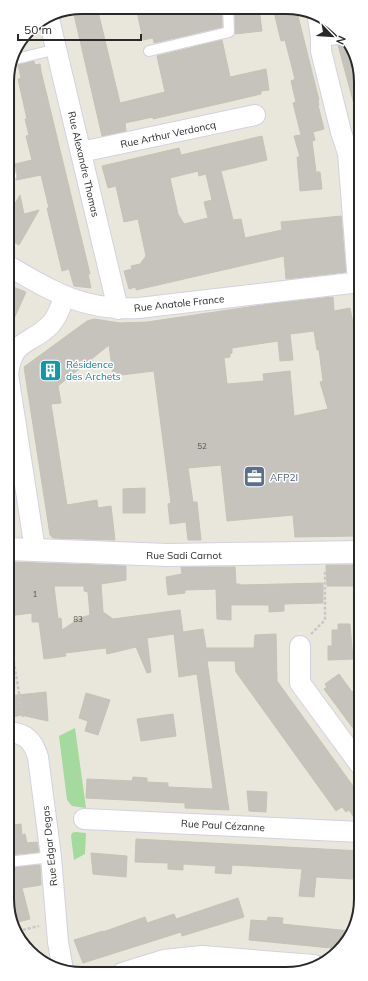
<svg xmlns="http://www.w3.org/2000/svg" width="368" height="981" viewBox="0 0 368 981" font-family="Mulish,sans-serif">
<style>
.green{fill:#a4da9e}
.building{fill:#c5c3bb;stroke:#c4c3b6;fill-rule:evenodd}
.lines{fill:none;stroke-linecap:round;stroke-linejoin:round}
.lane-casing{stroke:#d2d1e0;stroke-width:12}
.street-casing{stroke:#d2d1e0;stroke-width:22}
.secondary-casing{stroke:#d2d1e0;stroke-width:24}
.path{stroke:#c7c7c7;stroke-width:2.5;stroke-dasharray:3 2;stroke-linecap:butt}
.lane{stroke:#fff;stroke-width:10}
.street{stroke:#fff;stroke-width:20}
.secondary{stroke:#fff;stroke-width:22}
.labels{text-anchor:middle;stroke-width:3;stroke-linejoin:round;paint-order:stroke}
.number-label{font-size:8px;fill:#50504e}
.street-label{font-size:10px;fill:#292929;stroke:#fff}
.culture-label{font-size:10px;fill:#0d838f;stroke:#fff;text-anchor:start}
.service-label{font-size:10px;fill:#4e5e75;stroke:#fff;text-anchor:start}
.rim{fill:none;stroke:#292929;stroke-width:2}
</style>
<rect width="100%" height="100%" fill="#e9e7dc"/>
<path class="green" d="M75,728l11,80 -14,-2 -5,-6 -8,-64z
M75,832l11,1 -1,21 -11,6 -3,-24 1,-3z"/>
<path class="building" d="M82,7h15l23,96 45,-11 -8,-36 65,-16 8,37 36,-8 3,21 -8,1v3l-34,8 -74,17v-2l-28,6 1,8 -24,5 -29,-126z
M136,7l60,1v5l26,-5v19l-68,16 -1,-5 -10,2z
M235,8h24l3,23 -27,3z
M273,8h20l2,9 3,-1 21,84h-1l1,5h-1l6,24 -11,3 2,8 -3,1 4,31h4l2,17 -22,2 -3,-34h3l-6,-21 7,-1 -8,-32 3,-1 -5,-21 4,-2 -10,-39 -4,1z
M346,43l14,24v40l-5,1 -17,-63z
M34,61l1,4 5,-1 1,7 49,203h-2l3,14 -17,-2 -5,-17 -7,2 -15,-63h2l-8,-33 -25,5 1,-5 -2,-11 17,-4 -6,-24 3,-1 -4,-16h2l-9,-40 3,-1 -3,-13z
M262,136l5,24 -46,11 12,49 8,-1 4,19 37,-8 -1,-8 60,-6 5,56 -60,7 -2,-23 -148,34v-3l-7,2 -5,-18 8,-2 -1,-3 9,-2 6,-8 -8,-37 -14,3 -8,-36 -8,2 -6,-22 77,-18 2,7zM198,171l1,5 7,-2 6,26 -8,2 4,16 -24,6 -6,-10 -8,-36z
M20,195l4,19 15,-4 -20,35 -12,-7v-21z
M8,285l18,7 -18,40z
M333,297l1,14 16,-3 10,51v177l-65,1 -2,-22 -66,6 -6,-56 -33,3 5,34h4l4,38h-13l-2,-18 -16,2 -2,-20 3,-1 -17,-132 -41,5 -4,-31 -51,41 3,17 -10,1 16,101 30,-5 1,8 13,-2 4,34 -62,-2 -3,-3 -26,-168 63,-46 7,-2 26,4 27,-1 129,-19zM314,331l3,19h2l4,31 -3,1 8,27 -34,7 -4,-45 -27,3 1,7 -37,3 -3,-26 6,-1v-3l2,-1v-5l46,-7 2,20 13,-1 -3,-26z
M145,488v25h-22v-24z
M8,562l118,4v14l-25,4 2,28 10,7 67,-9 3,22 20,-3 3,19h48l1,-13 21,-1 1,47 84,116v23h-5l-7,-10 -3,2 -4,-5 -6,4 -100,-139 -1,-11h-28l22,149 -44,-2v-5l-99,-5 1,-19 45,2 1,-4 14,1v4l21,1v4l45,2 -16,-115 -18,3 -5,-43 -27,4 4,34 -4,1 -11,-26 -29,7 -1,-6 -41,5 1,3 -22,3 -5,-37h-7v-9l-24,3v-25h2zM54,586h30v5l4,1 2,23 -10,3 -18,12 -1,-12 -3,1z
M326,565h34v21h-33z
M181,567h54l1,17h4v1l83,-2v20l-39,1v7l-15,1v-7h-38v15l-14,-1 -1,-30 -31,1v3l-17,2 -2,-18 16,-3z
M338,624h12l3,35 -25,1v-14h4v-16h6z
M339,674l13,18 8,-7 1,54 -37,-50 3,-2 -2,-3z
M46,692l2,29 -27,-6 -13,3v-22z
M86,693l24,7 -12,35 -13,-4 3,-10 -9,-3z
M173,714l3,22 -35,5 -4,-22z
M247,791l20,1 -1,20 -17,-1z
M21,824l1,11 3,-1 2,9 10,-1 2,10 -31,3v-29z
M136,839l225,12v20h-7l-1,8 -37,-2 -2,20 -15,-1 2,-18 1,-1h-1l1,-8 -70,-4 -1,9 -16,-1 1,-7 -33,-2v6l-15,-1v-6l-33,-1z
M91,853l36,3 -1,21 -33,-3z
M40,865l1,20 -19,3 8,31 -16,4 -6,-17v-38z
M238,898l6,19 -62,19 -1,-4 -98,31 -9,-23 29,-9v1l42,-15 2,6 27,-9 2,5z
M268,917l15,1 -1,6 68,7 -9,18 -92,-9 2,-20 16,1z"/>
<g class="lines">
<defs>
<path id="lane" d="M149,51l80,-19 -1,-24
M12,60l45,-11
M7,161l4,15
M8,862l43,-5"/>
<path id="street" d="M318,18l3,19v14l20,81 7,21 9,117 3,16
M49,19l69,290
M321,37l20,-4
M81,152l174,-37
M7,265c46,27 77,46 132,43l221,-26
M35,550l-27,-176c5,-37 22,-28 43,-50 7,-8 10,-18 14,-28
M300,646v37l61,83
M8,732c18,1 25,9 30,25l13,100 7,85 5,28
M84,819l277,13
M122,973l42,-13 38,-4 112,9"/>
<path id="secondary" d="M8,549l160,6 192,-3"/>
</defs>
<use href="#lane" class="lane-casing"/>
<use href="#street" class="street-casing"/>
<use href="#secondary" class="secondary-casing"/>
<path class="path" d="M8,627l15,90
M311,634l14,-14v-49
M18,931l21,-5"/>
<use href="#lane" class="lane"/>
<use href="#street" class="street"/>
<use href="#secondary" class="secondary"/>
</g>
<defs>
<symbol id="building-square" viewBox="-11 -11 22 22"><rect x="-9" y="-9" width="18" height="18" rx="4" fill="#0f9aa8" stroke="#fff"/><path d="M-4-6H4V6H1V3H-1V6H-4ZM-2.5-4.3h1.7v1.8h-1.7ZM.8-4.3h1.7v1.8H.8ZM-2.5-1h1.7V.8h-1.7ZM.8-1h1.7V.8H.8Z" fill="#fff"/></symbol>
<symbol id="office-square" viewBox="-11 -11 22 22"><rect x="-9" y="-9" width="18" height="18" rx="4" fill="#5c6f8a" stroke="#fff"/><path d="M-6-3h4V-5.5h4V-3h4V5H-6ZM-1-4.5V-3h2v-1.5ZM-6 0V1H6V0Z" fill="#fff"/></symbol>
</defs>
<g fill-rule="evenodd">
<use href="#building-square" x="38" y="358" width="25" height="25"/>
<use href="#office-square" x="242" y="464" width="25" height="25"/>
</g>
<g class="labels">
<g class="number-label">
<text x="202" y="449">52</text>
<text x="35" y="597">1</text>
<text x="78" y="622">83</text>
</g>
<g class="street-label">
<text transform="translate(168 134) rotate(-12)" y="4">Rue Arthur Verdoncq</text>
<text transform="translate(84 164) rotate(77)" y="4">Rue Alexandre Thomas</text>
<text transform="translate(179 303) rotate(-6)" y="4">Rue Anatole France</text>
<text x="184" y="559">Rue Sadi Carnot</text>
<text transform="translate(223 825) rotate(3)" y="4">Rue Paul Cézanne</text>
<text transform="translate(49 846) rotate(-96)" y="4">Rue Edgar Degas</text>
</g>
<g class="culture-label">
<text x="66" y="368">Résidence<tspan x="66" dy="12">des Archets</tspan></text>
</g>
<g class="service-label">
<text x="270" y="481">AFP2I</text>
</g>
</g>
<path d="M0 0H368V981H0ZM82 14H286A68 68 0 0 1 354 82V899A68 68 0 0 1 286 967H82A68 68 0 0 1 14 899V82A68 68 0 0 1 82 14Z" fill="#fff" fill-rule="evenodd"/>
<path class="rim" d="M82 14H286A68 68 0 0 1 354 82V899A68 68 0 0 1 286 967H82A68 68 0 0 1 14 899V82A68 68 0 0 1 82 14Z"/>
<g transform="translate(332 36) rotate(115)" stroke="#ffffff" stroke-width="3" paint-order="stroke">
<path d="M0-3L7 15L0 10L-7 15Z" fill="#292929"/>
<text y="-6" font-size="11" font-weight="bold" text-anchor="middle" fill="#292929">N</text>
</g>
<path d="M18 34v6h123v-6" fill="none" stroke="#292929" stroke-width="2"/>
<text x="24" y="34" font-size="12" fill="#292929" stroke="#ffffff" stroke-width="3" paint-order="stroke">50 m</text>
</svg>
